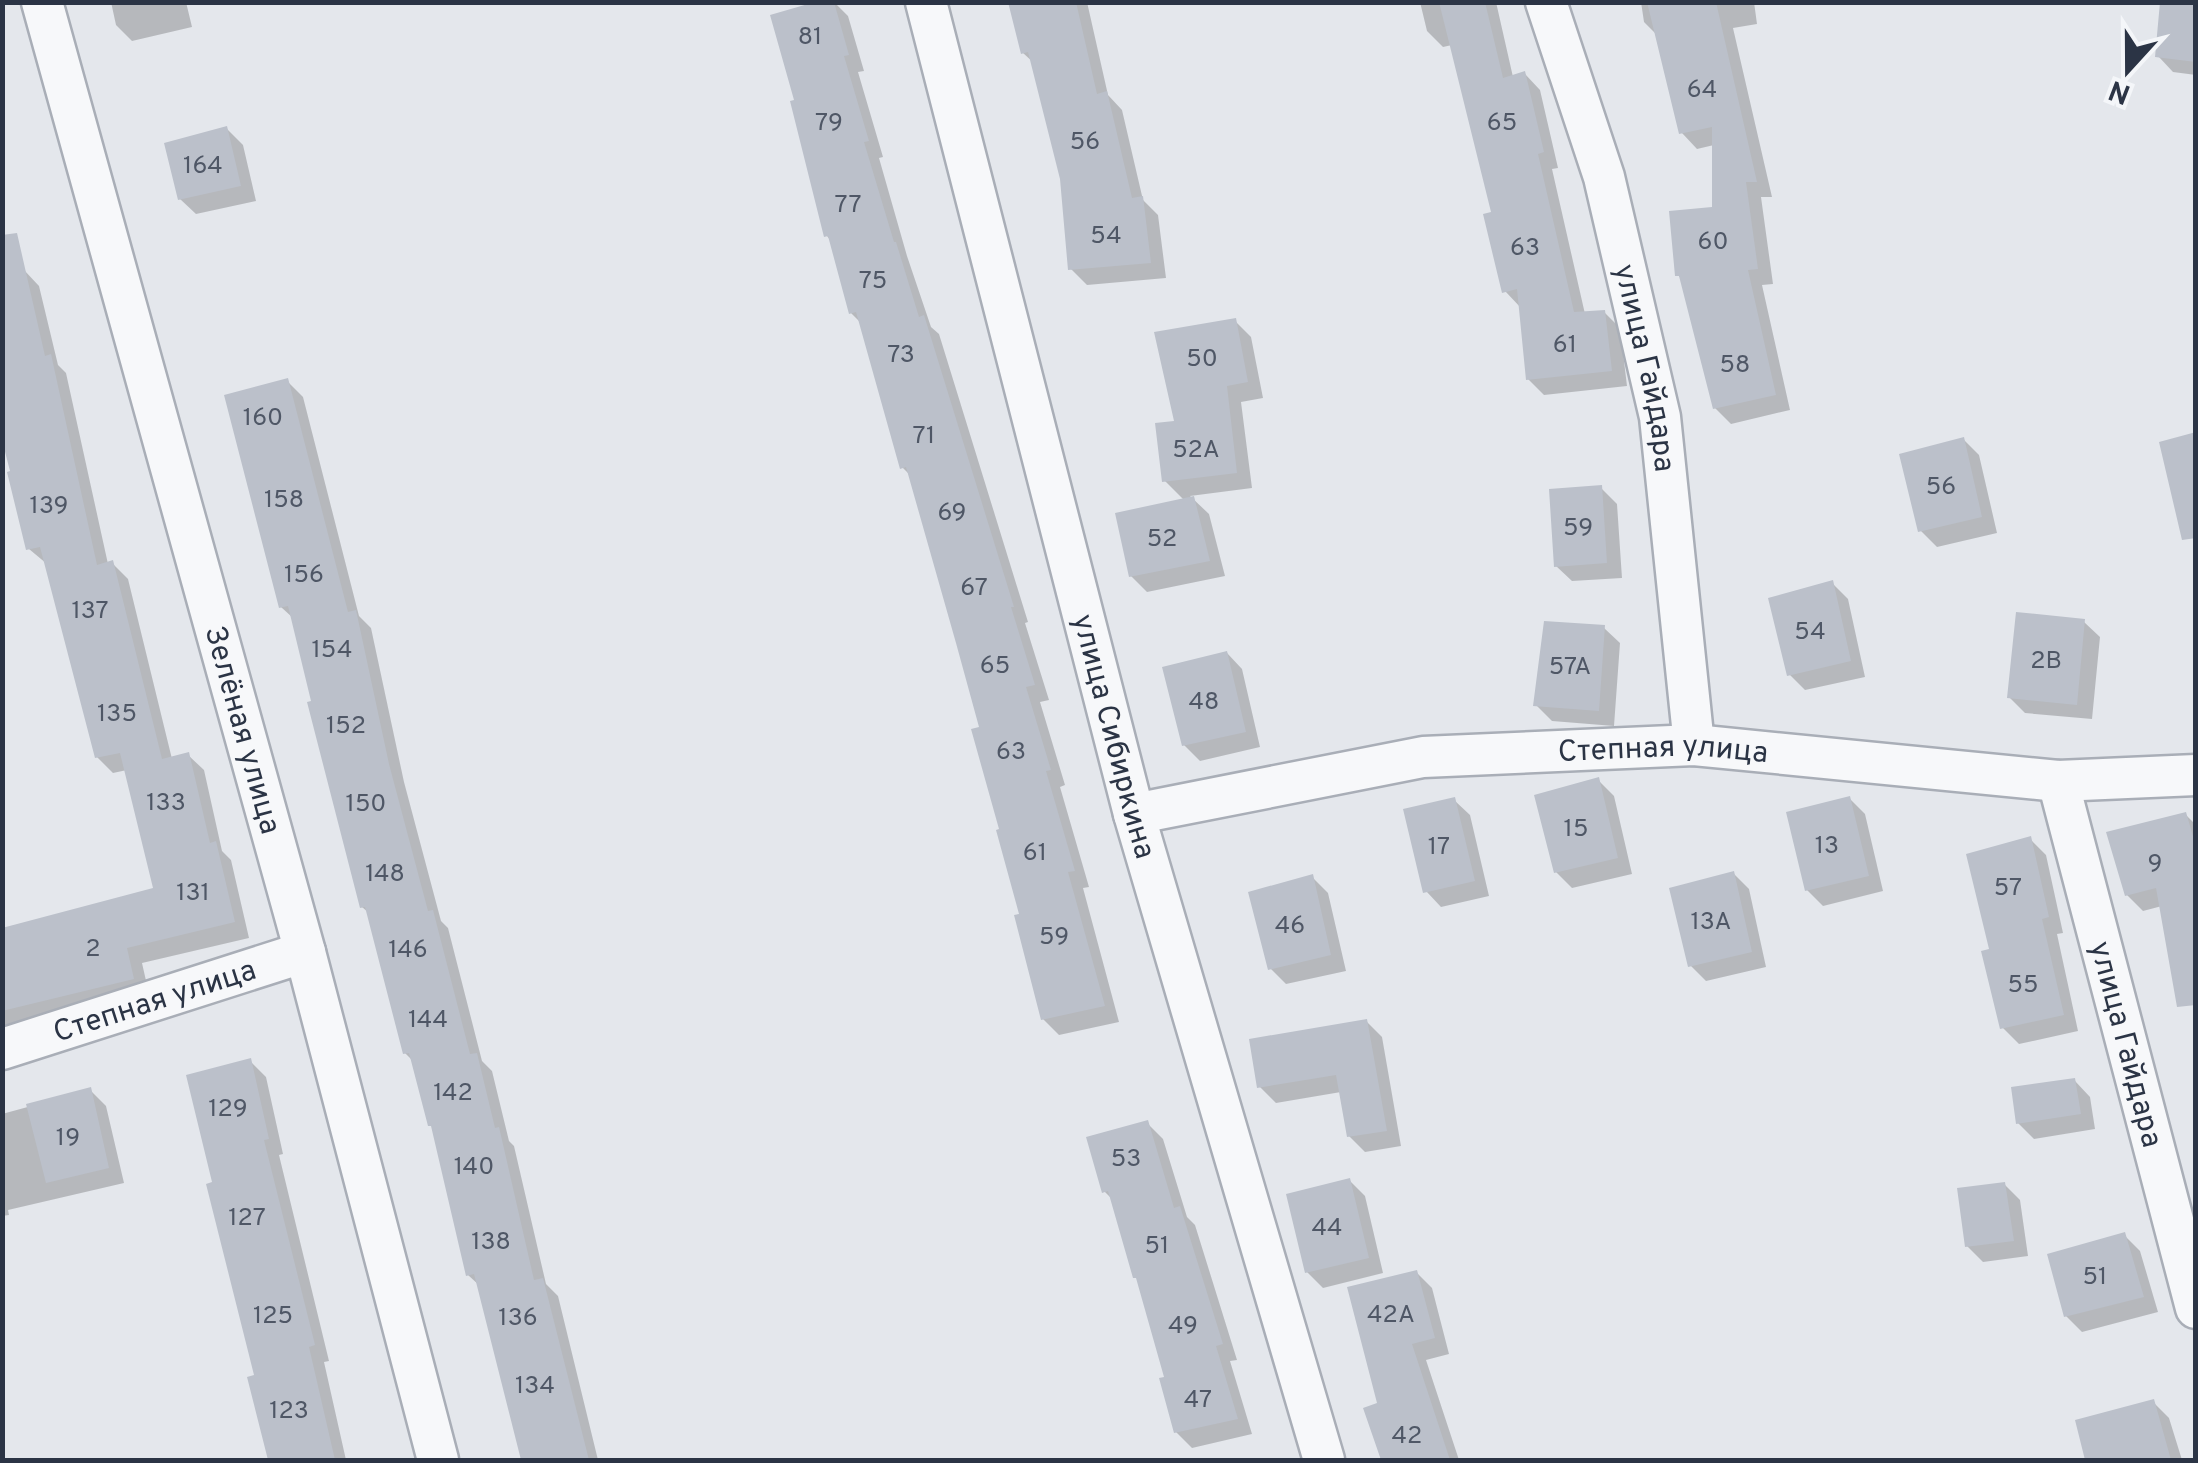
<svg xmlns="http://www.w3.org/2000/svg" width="2198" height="1463" viewBox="0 0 2198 1463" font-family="Overpass,sans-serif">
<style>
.shadow{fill:#0003}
.building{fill:#bbc0ca}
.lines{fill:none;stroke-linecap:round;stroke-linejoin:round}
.street-casing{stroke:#a9aeb7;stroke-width:45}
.street{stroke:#f7f8fa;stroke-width:40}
.labels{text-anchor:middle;stroke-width:10;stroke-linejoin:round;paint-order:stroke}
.number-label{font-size:25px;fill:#4f5766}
.street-label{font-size:30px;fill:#2b3445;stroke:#f4f6f9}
</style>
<rect width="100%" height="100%" fill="#e4e7ec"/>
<path class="shadow" d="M111,2h75l6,25 -60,14 -16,-16z
M834,2l14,14 16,55 -6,1 25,85 -4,1 28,98 24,71 8,7 89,288 -3,1 24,77 -9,2 25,83 -5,2 29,100 -6,1 36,134 -60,13 -16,-16 -61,-290 -70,-252 -10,-10 -41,-144 -10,-10 -20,-72 -4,-5 -29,-135z
M1011,2h76l21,93 14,15 21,90 15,15 8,63 -79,7 -16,-16 -8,-91 -29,-115 -11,-10z
M1420,2h76l17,75 12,-3 15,16 18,78 -6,1 33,145 19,-2 16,16 7,58 -83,9 -16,-16 -7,-71 -16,-17 -11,-77 -42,-169 -9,2 -16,-16z
M1641,2h113l3,22 -24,4 39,169h-11l12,87 -11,1 28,125 -59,14 -16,-16 -32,-127 -5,-6 37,-66 -1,-64 -17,4 -15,-16 -24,-97 -14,-14z
M2196,2v73l-23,-3 -15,-16z
M227,129l16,16 13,56 -60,13 -16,-15z
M24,270l15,16 19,79 8,8 42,191 4,-1 16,16 44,180 16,-4 16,15 18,81 9,9 18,78 -107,25 7,31 -147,35v-100l154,-40 -29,-119 -14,3 -16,-16 -50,-193 -18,-15z
M1235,321l16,16 12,61 -22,4 11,86 -62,8 19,18 16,62 -78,16 -16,-16 53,-76 -19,-19 12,-58z
M287,381l16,16 56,219 12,12 33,154 37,139 7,7 34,133 10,10 17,70 5,5 32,138 12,12 40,164h-75l-43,-174 -12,-11 -34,-146 -20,-67 -9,-9 -36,-140 -7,-6 -69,-289 -12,-11z
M1963,439l16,16 18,78 -60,14 -16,-16z
M1601,488l16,16 5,74 -50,3 -16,-15z
M1832,583l16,16 17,78 -60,13 -16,-16z
M2084,622l16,15 -8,82 -67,-6 -16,-16z
M1604,628l16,15 -6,83 -62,-5 -16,-16z
M1227,653l15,16 18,78 -60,14 -16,-16z
M1598,780l16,16 18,78 -60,14 -16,-16z
M1849,798l16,16 18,77 -60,15 -16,-16z
M1454,800l16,15 19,81 -48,11 -15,-16z
M2185,814l11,11v169l-34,-88 -19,5 -16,-16z
M2030,839l16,16 17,78 -6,1 21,97 -59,13 -16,-16 -11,-77z
M1733,873l16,16 17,78 -60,14 -16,-16z
M1312,877l16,16 18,78 -60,13 -16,-16z
M1366,1021l16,16 19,109 -36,6 -16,-16 -8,-44 -65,11 -16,-16z
M250,1061l16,16 17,77 -4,1 50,206 -5,1 22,98h-74l-22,-81 7,-2 -42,-193z
M2075,1081l15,16 5,32 -61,10 -16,-16z
M90,1090l16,16 18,77 -116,27 1,5 -7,1v-102z
M1147,1123l16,16 24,78 8,8 42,135 -7,1 22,73 -60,14 -16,-16 -9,-54 -53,-177 -10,-10z
M1349,1180l16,16 18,77 -60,15 -16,-16z
M2004,1184l16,16 8,56 -45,6 -16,-16z
M2124,1235l16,16 18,61 -76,20 -16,-16z
M1416,1272l16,16 17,66 -23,6 33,100h-75l-18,-51 14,-5z
M2153,1402l16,16 13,42h-94l-10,-39z"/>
<path class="building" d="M815,2h19l15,53 -5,1 25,85 -5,1 30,100h2l23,75 5,-2 90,292h-3l24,78 -9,2 25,83 -5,1 29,100 -7,1 37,134 -64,14 -27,-105 5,-1 -23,-84 3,-1 -28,-100 8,-2 -23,-84 -50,-176 -6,2 -44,-157 -7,2 -21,-78 -4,1 -34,-136 4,-1 -24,-85z
M1008,2h68l21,92 10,-3 25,107 11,-2 8,67 -83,7 -8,-91 -32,-127 -7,2z
M1439,2h46l18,76 22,-7 19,81 -6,2 36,158 31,-2 7,61 -86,9 -9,-91 -15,4 -19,-79 8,-2z
M1647,2h69l41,180h-11l12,87 -10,1 28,125 -63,14 -34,-133h-4l-6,-65 43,-4v-80l-33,7z
M2160,2h36v60l-41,-5z
M227,126l14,60 -63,14 -14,-57z
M17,233l28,123 6,-2 46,211 16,-5 49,199 27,-7 21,91 6,-2 19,81 -108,26 7,31 -132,32v-83l151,-40 -33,-135 -25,5 -55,-211 -14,3 -19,-78 3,-1 -8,-31v-205z
M1236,318l12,64 -21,4 10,87 -75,9 -7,-59 19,-2 -20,-89z
M288,378l60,234 8,-2 33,154 39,147 5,-1 37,144 7,-1 18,75 4,-1 35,153 9,-2 46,182h-68l-47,-186 -8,2 -35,-150h-3l-19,-73 -6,1 -38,-147 -5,1 -53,-206 4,-1 -23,-95 -9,2 -55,-213z
M2196,432v106l-14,2 -23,-98z
M1964,437l18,80 -64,15 -19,-78z
M1602,485l5,78 -53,4 -5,-78z
M1194,496l16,65 -81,16 -14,-64z
M1833,580l18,81 -64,15 -19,-78z
M2016,612l69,7 -8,86 -70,-7z
M1544,621l61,4 -6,86 -66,-5z
M1227,651l19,81 -64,14 -20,-79z
M1599,777l19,81 -64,15 -20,-78z
M1850,796l19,80 -64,15 -19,-79z
M1455,797l20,84 -52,12 -20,-84z
M2186,812l10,35v158l-19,2 -21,-119 -31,8 -19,-64z
M2031,836l18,81 -7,2 22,96 -64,14 -19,-78 8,-2 -23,-95z
M1734,871l18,81 -64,15 -19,-79z
M1313,874l18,81 -63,15 -20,-78z
M1367,1019l20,112 -40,6 -11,-62 -79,13 -8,-49z
M251,1058l18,81 -5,1 51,205 -6,2 26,113h-67l-21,-83 7,-2 -48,-191 6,-2 -26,-107z
M2075,1078l6,36 -65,10 -5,-37z
M91,1087l18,81 -63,15 -20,-79z
M1148,1120l26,88 6,-2 43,138 -7,2 22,73 -64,14 -15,-55 5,-1 -28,-99h-3l-25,-87 -6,2 -16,-56z
M1350,1178l19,80 -64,15 -19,-79z
M2005,1182l9,59 -49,6 -8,-59z
M2125,1232l19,65 -80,20 -17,-63z
M1417,1270l18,68 -23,6 38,116h-69l-18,-52 14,-5 -30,-116z
M2154,1399l17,61h-86l-10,-40z"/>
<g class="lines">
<defs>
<g id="street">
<path id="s1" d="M42,2l263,950 133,508"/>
<path id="s2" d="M926,2l208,812 190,646"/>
<path id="s3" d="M1546,2l58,175 56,240 34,328"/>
<path id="s4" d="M2058,781l138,527"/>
<path id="s5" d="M1134,814l289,-57 271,-12 364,36 138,-6"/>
<path id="s6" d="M2,1049l303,-97"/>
</g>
</defs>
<use href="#street" class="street-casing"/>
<use href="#street" class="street"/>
</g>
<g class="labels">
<g class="number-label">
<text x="810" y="44">81</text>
<text x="1702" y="97">64</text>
<text x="829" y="130">79</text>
<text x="1502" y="130">65</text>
<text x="1085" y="149">56</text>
<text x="203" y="173">164</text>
<text x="848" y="212">77</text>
<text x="1106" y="243">54</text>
<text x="1713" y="249">60</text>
<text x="1525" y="255">63</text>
<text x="873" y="288">75</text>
<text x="1565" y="352">61</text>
<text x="901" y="362">73</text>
<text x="1202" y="366">50</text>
<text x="1735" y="372">58</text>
<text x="263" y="425">160</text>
<text x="924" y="443">71</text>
<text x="1196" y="457">52А</text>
<text x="1941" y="494">56</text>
<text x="284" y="507">158</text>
<text x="49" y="513">139</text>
<text x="952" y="520">69</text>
<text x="1578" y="535">59</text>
<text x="1162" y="546">52</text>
<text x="304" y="582">156</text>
<text x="974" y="595">67</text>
<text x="90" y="618">137</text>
<text x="1810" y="639">54</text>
<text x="332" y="657">154</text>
<text x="2046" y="668">2В</text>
<text x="995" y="673">65</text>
<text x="1570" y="674">57А</text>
<text x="1204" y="709">48</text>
<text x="117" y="721">135</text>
<text x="346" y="733">152</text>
<text x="1011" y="759">63</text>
<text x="166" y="810">133</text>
<text x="366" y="811">150</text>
<text x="1576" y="836">15</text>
<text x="1827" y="853">13</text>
<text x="1439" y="854">17</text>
<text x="1035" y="860">61</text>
<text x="2155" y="871">9</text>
<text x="385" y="881">148</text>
<text x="2008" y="895">57</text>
<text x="193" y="900">131</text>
<text x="1711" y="929">13А</text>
<text x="1290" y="933">46</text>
<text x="1054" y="944">59</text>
<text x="93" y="956">2</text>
<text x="408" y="957">146</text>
<text x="2023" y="992">55</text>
<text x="428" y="1027">144</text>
<text x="453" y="1100">142</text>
<text x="228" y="1116">129</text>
<text x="68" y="1145">19</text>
<text x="1126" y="1166">53</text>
<text x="474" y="1174">140</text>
<text x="247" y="1225">127</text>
<text x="1327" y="1235">44</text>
<text x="491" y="1249">138</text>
<text x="1157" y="1253">51</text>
<text x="2095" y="1284">51</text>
<text x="1391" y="1322">42А</text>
<text x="273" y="1323">125</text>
<text x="518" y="1325">136</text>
<text x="1183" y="1333">49</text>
<text x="535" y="1393">134</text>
<text x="1198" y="1407">47</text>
<text x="289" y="1418">123</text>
<text x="1407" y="1443">42</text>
</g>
<g class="street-label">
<text dy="10" stroke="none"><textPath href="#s3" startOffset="380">улица Гайдара</textPath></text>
<text dy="10" stroke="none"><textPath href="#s1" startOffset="755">Зелёная улица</textPath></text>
<text dy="10" stroke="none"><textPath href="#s2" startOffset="758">улица Сибиркина</textPath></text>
<text dy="10" stroke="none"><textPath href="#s5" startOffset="535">Степная улица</textPath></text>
<text dy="10" stroke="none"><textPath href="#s6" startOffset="160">Степная улица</textPath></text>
<text dy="10" stroke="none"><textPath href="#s4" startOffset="272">улица Гайдара</textPath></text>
</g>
</g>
<rect width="2198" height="1463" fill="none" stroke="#2b3445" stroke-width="10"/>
<g transform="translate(2128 70) rotate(201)" stroke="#f4f6f9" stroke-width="8" paint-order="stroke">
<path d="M0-8L18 38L0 25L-18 38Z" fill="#2b3445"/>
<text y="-15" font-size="28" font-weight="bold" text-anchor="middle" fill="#2b3445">N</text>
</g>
</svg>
